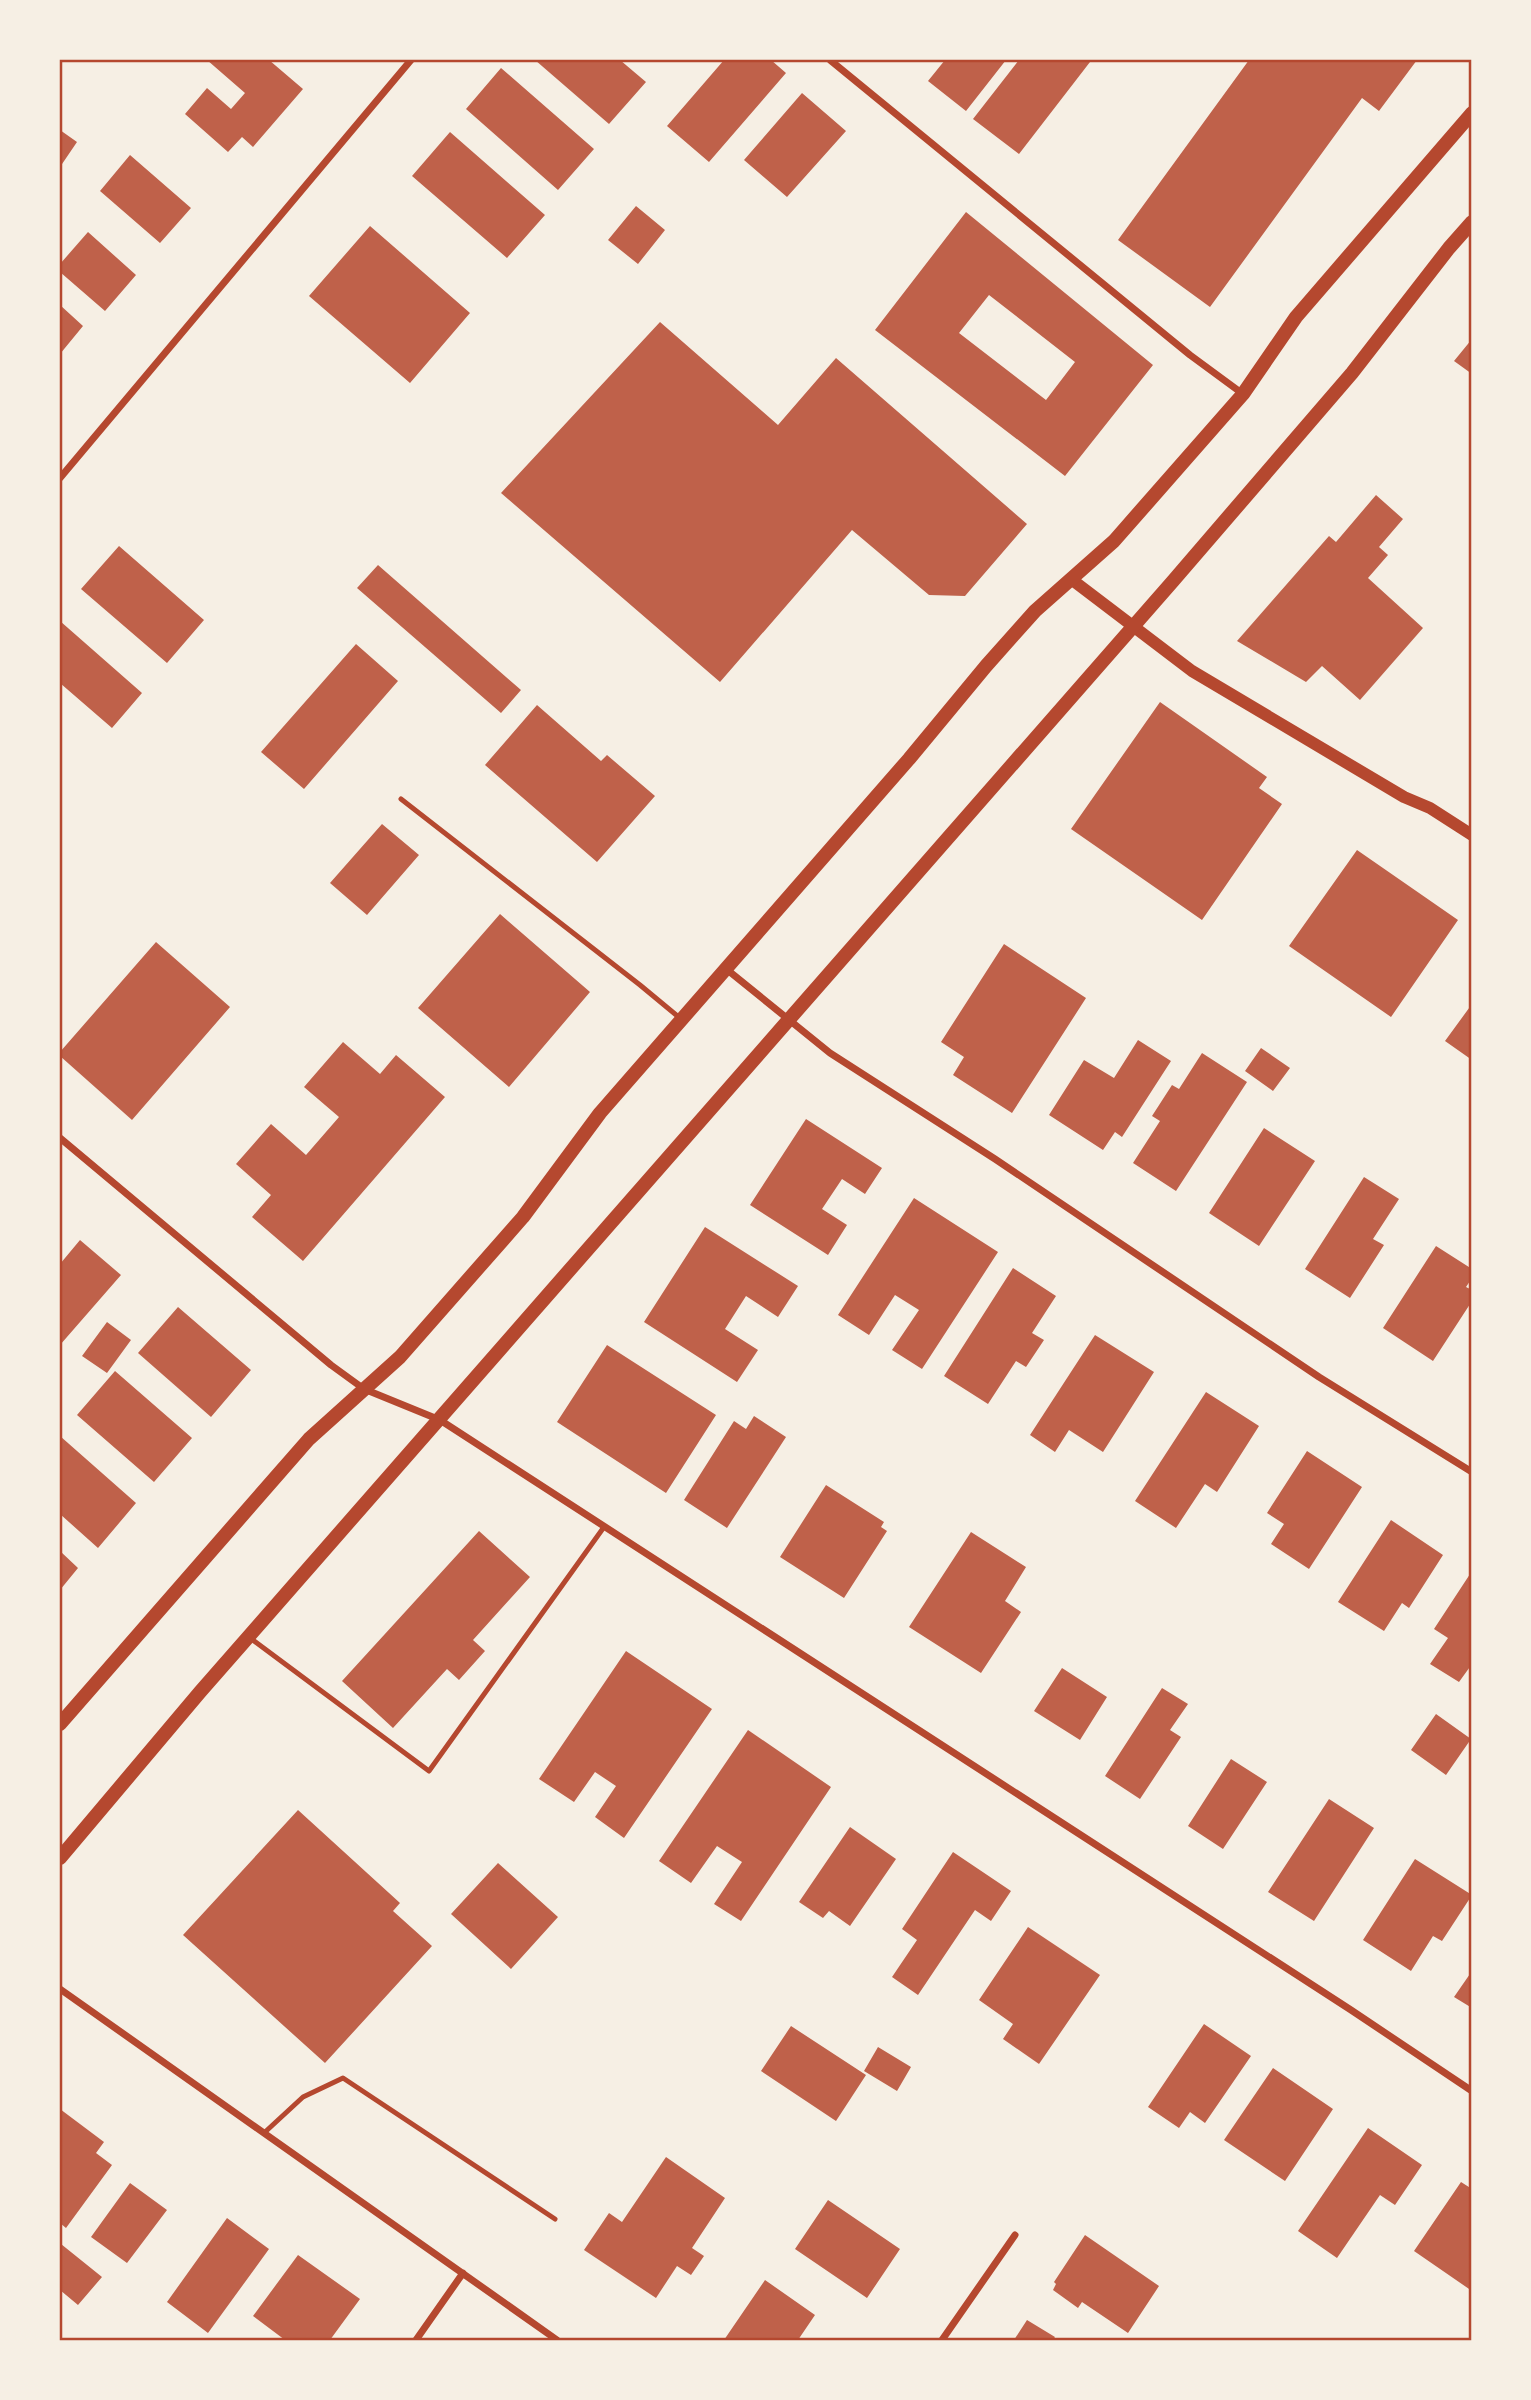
<svg xmlns="http://www.w3.org/2000/svg" width="1531" height="2400" viewBox="0 0 1531 2400" font-family="Figtree,sans-serif">
<style>
.building{fill:#bf614a;fill-rule:evenodd}
.lines{fill:none;stroke-linecap:round;stroke-linejoin:round}
.service{stroke:#b5482f;stroke-width:5}
.minor{stroke:#b5482f;stroke-width:7}
.tertiary{stroke:#b5482f;stroke-width:12}
.secondary{stroke:#b5482f;stroke-width:14}
.neatline{fill:none;stroke:#b5482f;stroke-width:2.5}
</style>
<rect width="100%" height="100%" fill="#f6efe4"/>
<path class="building" d="M207,60h62l34,29 -50,58 -11,-10 -14,15 -43,-38 22,-26 24,21 14,-16z
M535,60h85l26,22 -37,42z
M724,60h47l15,13 -77,89 -42,-36z
M945,60h61l-40,51 -38,-30z
M1019,60h68l3,2 -71,92 -46,-35z
M1249,60h168l-38,51 -17,-13 -152,209 -92,-67z
M501,68l93,81 -36,41 -92,-81z
M802,93l44,38 -59,66 -43,-37z
M60,130l17,12 -17,25z
M450,132l95,83 -38,43 -95,-82z
M130,155l61,53 -31,35 -60,-52z
M636,206l29,24 -27,34 -30,-24z
M966,212l187,153 -88,111 -190,-146zM989,295l86,67 -29,38 -87,-67z
M370,226l100,87 -60,70 -101,-87z
M88,232l48,43 -31,36 -45,-39v-8z
M60,305l23,21 -23,28z
M660,322l118,103 58,-67 191,166 -62,72 -36,-1 -77,-65 -132,152 -219,-189z
M1472,339v35l-18,-13z
M1376,495l27,24 -24,28 9,8 -20,23 55,50 -63,72 -38,-34 -16,16 -69,-41 92,-105 7,6z
M119,546l85,74 -37,43 -86,-74z
M378,565l143,125 -20,23 -144,-125z
M60,621l82,72 -30,35 -52,-45z
M356,644l42,37 -94,108 -43,-37z
M1160,702l107,75 -8,11 23,16 -80,116 -131,-91z
M537,705l64,56 6,-6 48,41 -58,66 -112,-97z
M382,824l37,31 -52,60 -37,-32z
M1357,850l101,70 -67,97 -102,-71z
M500,914l90,78 -81,95 -91,-79z
M156,942l74,65 -98,113 -72,-64v-4z
M1004,944l82,54 -74,115 -59,-38 11,-18 -23,-15z
M1472,1004v56l-27,-19z
M1138,1040l33,21 -49,76 -7,-5 -12,18 -54,-35 35,-55 30,18z
M343,1042l37,32 16,-19 49,42 -142,164 -51,-44 19,-22 -35,-31 35,-40 35,31 33,-38 -35,-30z
M1261,1048l29,20 -17,23 -28,-20z
M1202,1053l45,29 -71,109 -43,-28 27,-42 -8,-5 20,-31 7,4z
M806,1119l76,49 -17,26 -23,-15 -20,30 25,16 -19,30 -78,-50z
M1264,1128l51,33 -56,85 -50,-33z
M1364,1177l35,22 -26,40 11,6 -34,53 -45,-29z
M914,1198l84,54 -76,117 -30,-19 27,-40 -24,-15 -26,40 -31,-20z
M705,1227l93,59 -20,31 -32,-21 -21,33 33,21 -21,32 -93,-60z
M80,1240l41,35 -61,70v-81z
M1436,1246l36,23v9l-6,9 6,3v11l-39,60 -50,-33z
M1013,1268l43,28 -24,37 12,7 -18,27 -10,-6 -28,43 -44,-28z
M178,1307l73,63 -40,47 -73,-64z
M107,1322l24,18 -24,33 -25,-17z
M1095,1335l59,37 -51,80 -34,-22 -14,22 -25,-17z
M607,1345l109,70 -50,78 -109,-71z
M115,1371l77,67 -38,44 -77,-67z
M1206,1392l53,34 -42,66 -12,-8 -29,44 -41,-27z
M754,1416l32,21 -59,91 -43,-28 50,-79 12,8z
M60,1436l76,67 -38,45 -38,-34z
M1307,1451l55,36 -53,82 -38,-25 13,-20 -17,-11z
M826,1485l58,37 -3,5 6,4 -43,67 -64,-41z
M1391,1520l52,35 -34,53 -7,-5 -18,28 -46,-29z
M479,1531l51,46 -57,63 12,11 -26,29 -12,-11 -54,59 -51,-47z
M971,1532l55,35 -21,34 16,11 -40,61 -72,-46z
M60,1551l18,17 -18,22z
M1472,1571v93l-13,18 -29,-18 18,-26 -14,-9z
M626,1651l86,58 -88,129 -29,-21 21,-31 -21,-14 -21,30 -35,-23z
M1062,1668l45,29 -27,43 -46,-29z
M1162,1688l26,16 -18,26 11,7 -41,62 -35,-23z
M1436,1714l35,25 -25,36 -35,-25z
M748,1730l83,57 -90,134 -27,-17 28,-42 -25,-16 -26,37 -32,-22z
M1231,1759l36,23 -44,67 -35,-23z
M1329,1799l45,29 -60,93 -46,-29z
M298,1810l102,93 -7,8 39,35 -107,117 -142,-128z
M850,1827l46,32 -46,67 -21,-15 -6,7 -24,-16z
M953,1852l58,39 -20,30 -16,-11 -57,85 -26,-18 25,-37 -15,-11z
M1415,1859l57,36 -30,46 -9,-5 -22,35 -48,-31z
M498,1863l60,54 -47,52 -60,-55z
M1028,1927l72,48 -61,89 -36,-25 10,-15 -34,-24z
M1472,1971v37l-18,-11z
M1204,2024l47,32 -46,67 -15,-11 -11,16 -31,-21z
M791,2026l75,49 -30,46 -75,-50z
M878,2047l33,20 -14,24 -33,-20z
M1273,2068l60,41 -48,72 -61,-41z
M60,2109l44,33 -8,11 16,12 -46,63 -6,-5z
M1368,2128l54,37 -27,40 -15,-10 -43,63 -39,-27z
M666,2157l59,41 -33,50 12,8 -13,19 -14,-9 -21,32 -72,-48 25,-37 13,9z
M1461,2182l11,7v102l-58,-40z
M130,2183l37,27 -40,53 -36,-26z
M828,2200l72,49 -33,49 -72,-49z
M227,2218l42,31 -61,84 -41,-31z
M1085,2235l74,51 -31,47 -46,-31 -4,6 -25,-18 3,-6 -2,-2z
M61,2244l41,33 -24,28 -18,-15v-43z
M298,2255l62,44 -30,41h-45l-32,-24z
M765,2280l50,35 -17,25h-74z
M1027,2320l28,17 -2,3h-39z"/>
<g class="lines">
<path class="service" d="M401,799l239,186 41,34
M250,1638l179,133 175,-244
M264,2133l39,-36 40,-19 212,141"/>
<path class="minor" d="M830,60l360,295 53,39
M60,478l351,-418
M725,968l105,85 165,106 324,218 153,95
M60,1138l271,227 33,24 76,31 911,590 121,81
M60,1989l497,351
M416,2340l47,-67
M942,2340l73,-105"/>
<path class="tertiary" d="M1071,579l121,92 212,126 26,11 42,27"/>
<path class="secondary" d="M60,1724l249,-285 91,-82 123,-140 77,-104 309,-354 77,-93 49,-55 79,-70 129,-147 53,-77 176,-204
M60,1858l140,-166 973,-1111 179,-208 97,-125 23,-26"/>
</g>
<rect width="1531" height="2400" fill="none" stroke="#f6efe4" stroke-width="122"/>
<rect x="61" y="61" width="1409" height="2278" class="neatline"/>
</svg>
